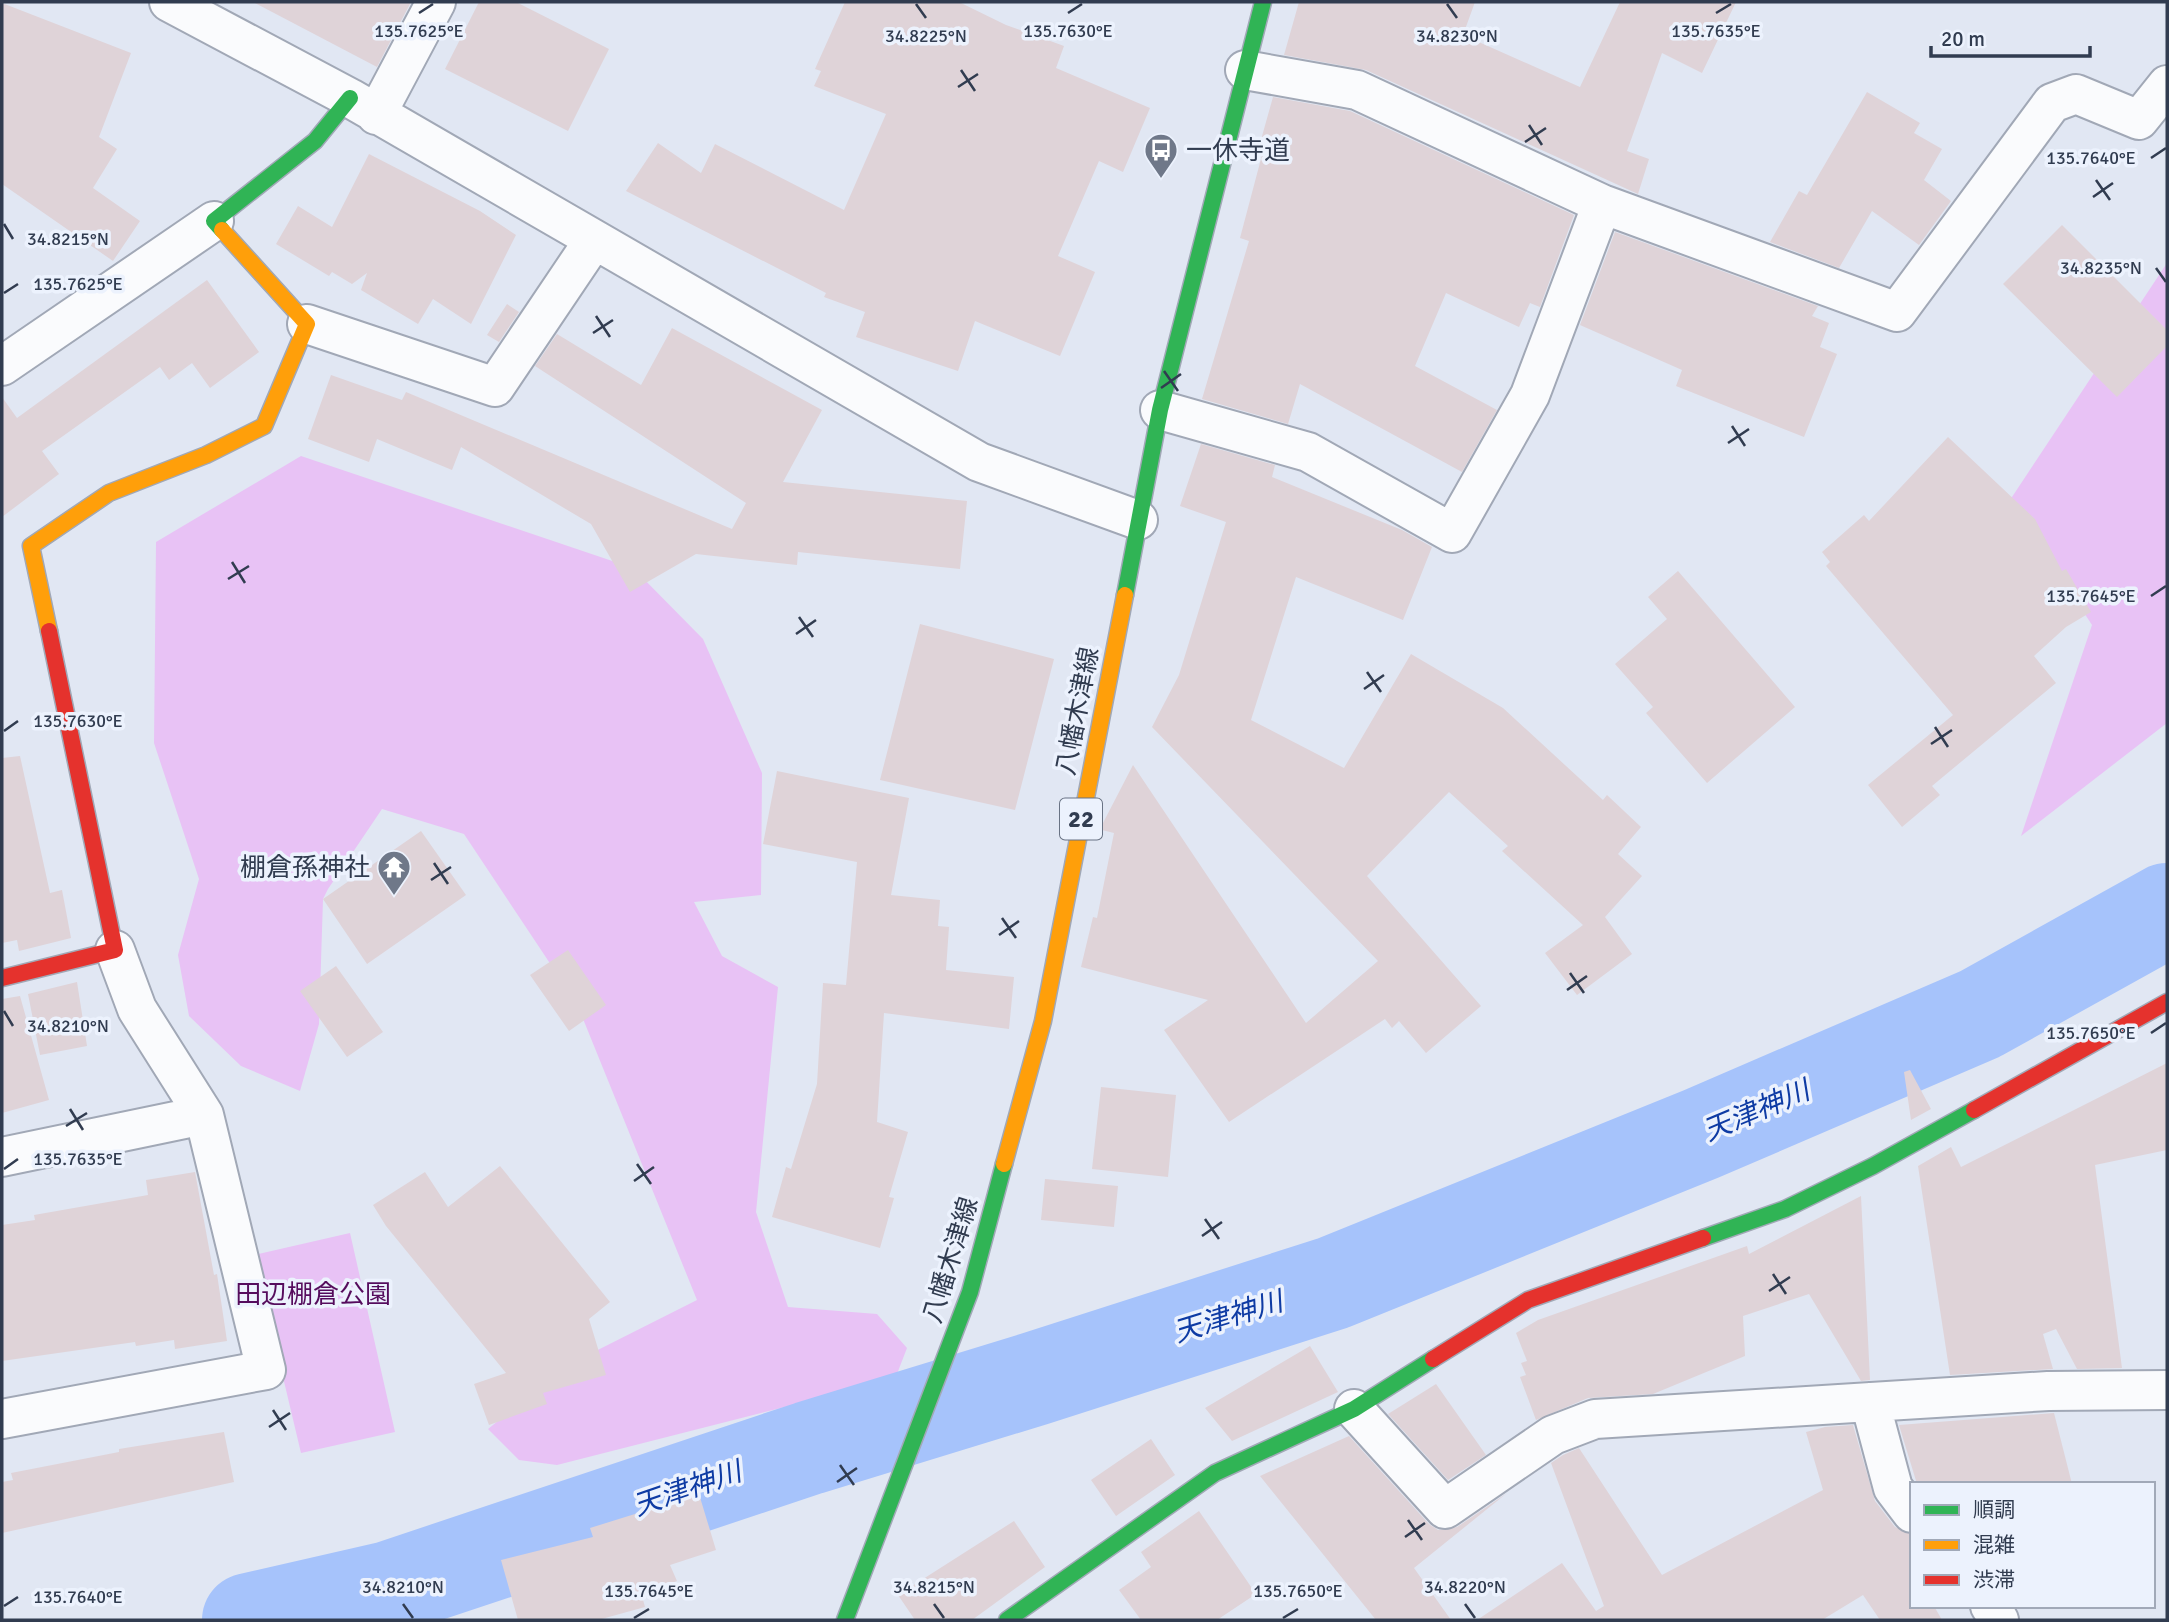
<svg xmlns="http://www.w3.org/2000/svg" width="2169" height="1622" viewBox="0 0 2169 1622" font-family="Signika,'Noto Sans JP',sans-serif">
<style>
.green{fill:#e8c2f5}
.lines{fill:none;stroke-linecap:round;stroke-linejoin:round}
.river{stroke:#a6c3fb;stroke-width:94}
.building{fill:#dfd3d8}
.street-casing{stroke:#a1a8b6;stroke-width:42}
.fast-casing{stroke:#a1a8b6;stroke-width:19}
.slow-casing{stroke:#a1a8b6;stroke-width:19}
.jam-casing{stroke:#a1a8b6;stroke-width:19}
.street{stroke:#fafbfd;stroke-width:38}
.fast{stroke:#30b455;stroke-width:16}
.slow{stroke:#ff9f0a;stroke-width:16}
.jam{stroke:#e5322d;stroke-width:16}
.ticks{fill:none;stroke:#313c50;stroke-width:2.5}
.labels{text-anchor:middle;stroke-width:7;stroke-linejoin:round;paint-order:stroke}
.shield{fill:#ecf2fd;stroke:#697384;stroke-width:2}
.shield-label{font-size:24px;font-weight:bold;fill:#313c50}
.poi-label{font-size:26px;fill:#313c50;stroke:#ecf2fd;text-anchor:start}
.street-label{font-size:26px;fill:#313c50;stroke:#ecf2fd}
.park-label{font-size:26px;fill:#550c5d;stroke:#ecf2fd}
.water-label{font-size:28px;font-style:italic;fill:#0e3ba4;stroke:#ecf2fd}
.ticks-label{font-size:18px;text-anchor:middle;fill:#313c50;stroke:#ecf2fd;stroke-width:7;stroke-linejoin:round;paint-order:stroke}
</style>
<rect width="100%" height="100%" fill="#e1e7f3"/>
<path class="green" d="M2167,263v460l-146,113 71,-211 -82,-125z
M301,456l332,112 70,71 59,134 -1,122 -67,7 28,54 56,31 -22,225 32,95 89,7 30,34 -12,31 -338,86 -38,-5 -31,-31 78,-63 131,-66 -120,-296 -113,-170 -82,-25 -54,80 -5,10 -4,125 -19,67 -59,-25 -52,-50 -11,-61 21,-76 -45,-136 2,-201z
M350,1233l45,199 -94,21 -47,-198z"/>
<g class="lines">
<path class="river" d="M249,1620l140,-32 420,-140 225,-69 299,-96 368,-149 279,-120 187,-104"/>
</g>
<path class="building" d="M253,2h158l-34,65z
M479,2h37l93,47 -41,82 -123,-62z
M845,2h114l47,23 58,21 -8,22 94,40 -27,64 -24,-11 -41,95 37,16 -35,84 -85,-35 -17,50 -102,-34 9,-25 -41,-15 2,-4 -200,-102 32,-48 43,30 14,-29 129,66 42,-96 -72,-28 7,-15 -6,-2z
M1299,2h176l-12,33 117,52 40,-85h116l-34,71 -40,-20 -35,98 22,8 -11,35 -272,-124 -82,-15z
M2,3l129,50 -32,84 18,12 -24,39 47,33 -27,40 -111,-77z
M1867,92l53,31 -6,10 28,16 -18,31 27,21 -32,44 -47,-34 -33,57 -69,-26 29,-51 8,4z
M1273,97l77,14 224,104 -34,92 -10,-4 -11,24 -73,-34 -31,73 82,44 -35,62 -162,-88 -12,40 -86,-25 47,-158 -9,-3 22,-83 -5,-1z
M369,154l111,57 36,24 -45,89 -38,-25 -15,25 -57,-34 6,-17 -15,11 -20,-12 -3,4 -53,-32 22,-38 34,21z
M2062,225l105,105v16l-50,51 -114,-113z
M1615,232l203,74 -6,10 17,7 -9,24 17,7 -33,83 -128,-51 6,-16 -102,-45z
M207,280l52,72 -49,36 -18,-25 -23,17 -9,-13 -118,84 17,23 -57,43v-120l15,21z
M507,304l12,8 -20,30 -12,-7z
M672,328l150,82 -39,72 184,19 -7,68 -162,-17 -1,13 -101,-11 -66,38 -39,-68 -130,-77 -9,23 -75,-31 -8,23 -61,-23 23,-64 71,25 4,-8 326,137 14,-26 -211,-137 22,-32 84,51z
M1948,437l87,82 27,52 4,-2 25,43 -25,15 -32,29 22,27 -124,103 8,9 -38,32 -34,-42 85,-70 -127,-149 4,-4 -8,-10 42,-37 5,6z
M1201,444l74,21 -3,12 130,53 30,17 -29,73 -107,-43 -45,143 93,48 67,-114 92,54 100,92 4,-5 34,32 -23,27 24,22 -37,41 27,37 -55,41 -32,-42 38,-28 -81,-74 6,-5 -59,-54 -82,84 114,130 -55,47 -27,-32 -7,7 -7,-9 -156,103 -65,-92 44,-30 -127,-33 12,-50 4,1 17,-85 -12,-3 1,-7 30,-58 173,258 72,-62 -226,-234 27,-52 47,-153 -46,-16z
M1678,571l117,136 -88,76 -61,-70 7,-6 -38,-43 52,-45 -19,-22z
M920,624l134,35 -39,151 -135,-30z
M20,756l30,137 12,-3 9,48 -52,13 -2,-11 -15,3v-185z
M777,771l132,27 -18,97 49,5 -2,26 11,1 -3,43 68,7 -5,52 -125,-16 -7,109 31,10 -19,65 5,1 -14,50 -108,-31 14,-50 5,2 26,-85 6,-101 23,2 11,-123 -94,-18z
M421,831l45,64 -99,69 -44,-65z
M568,950l38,55 -37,26 -39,-56z
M336,966l47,66 -36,25 -47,-66z
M77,982l10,64 -47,9 -12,-61z
M20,996l29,104 -47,13v-114z
M2167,1063v87l-72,15 27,203 -45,1 -21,-40 -13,5 10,35 -103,6 -32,-209 33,-19 10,20z
M1910,1070l21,39 -20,11 -7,-48z
M1101,1087l75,8 -8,82 -76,-8z
M500,1166l110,136 -21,17 17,56 -63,18 4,11 -58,21 -15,-41 32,-11 -120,-147 -13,-21 52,-33 23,35z
M195,1172l19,103 3,-1 10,67 -52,8 -1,-9 -38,6 -1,-4 -133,19v-136l33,-5 -1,-5 114,-20 -2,-15z
M1045,1179l73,7 -4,41 -73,-7z
M1861,1196l9,184 -9,1 -52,-87 -66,22 2,40 -92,38 -65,4 -52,22 -16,-43 6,-2 -5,-12 6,-2 -11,-28 22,-13 209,-74 2,8z
M1310,1346l28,46 -106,49 -27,-33z
M1436,1384l50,71 -38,25 -60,-66z
M2054,1413l18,71h-155l-18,-59z
M1853,1425l22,76 20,26 17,7v72h22l8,14h-62l-17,-25 -41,25h-345l85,-57 34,48 8,-5 -53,-143 12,-8 16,-7 83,127 161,-85 -17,-58 19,-5z
M224,1432l10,50 -232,51v-51l11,-2 -2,-7 108,-21v-3z
M1349,1436l80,88 9,6 19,-3 50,-34 -93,75 37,52h-75l-116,-144z
M1151,1439l24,36 -59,41 -25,-36z
M699,1494l17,56 -46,15 7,16 -35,15 3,11 -47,13h-80l-17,-60 92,-23 -3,-9z
M1199,1511l57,83 -39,26h-76l-22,-30 32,-23 -10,-15z
M1014,1521l31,46 -73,53h-57l-17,-25z"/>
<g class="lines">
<defs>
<path id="street" d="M169,2l181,96 629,364 159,58
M1245,70l112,20 245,114 295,108 155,-209 24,-9 63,26 28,-35
M376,115l60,-113
M307,324l188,63 99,-147
M2,366l212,-145
M1160,410l148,42 144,81 78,-138 72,-191
M2,1157l202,-42
M1870,1402l23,86 19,25
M1354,1409l91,100 108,-74 42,-16 453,-28 119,-1
M2,1419l264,-49 -62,-255 -67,-106 -22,-59
M1990,1606l9,14"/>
<path id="fast" d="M222,230l-8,-9 101,-80 35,-43
M1125,595l35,-185 103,-408
M1703,1238l82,-29 88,-43 101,-56
M845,1620l125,-328 34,-128
M1007,1620l208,-147 139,-64 79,-50"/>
<path id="slow" d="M49,631l-18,-85 78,-53 97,-38 58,-29 43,-102 -85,-94
M1004,1164l39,-143 82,-426"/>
<path id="jam" d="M2,978l113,-28 -66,-319
M1974,1110l193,-108
M1433,1359l95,-59 175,-62"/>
</defs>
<use href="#street" class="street-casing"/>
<use href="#fast" class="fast-casing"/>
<use href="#slow" class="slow-casing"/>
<use href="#jam" class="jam-casing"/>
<use href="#street" class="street"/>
<use href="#fast" class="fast"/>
<use href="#slow" class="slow"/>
<use href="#jam" class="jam"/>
</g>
<path class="ticks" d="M916,4l10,14M1447,4l10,14M419,13l14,-9M1068,13l14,-9M1716,13l15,-9M961,70l14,21M958,87l20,-13M1529,125l13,20M1525,142l21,-14M2151,158l15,-10M2096,180l14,20M2093,197l20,-14M4,224l9,15M2156,268l10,14M4,293l14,-9M596,316l14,21M593,333l20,-13M1164,371l14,20M1161,388l20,-14M1732,426l13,20M1728,443l21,-14M232,562l13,21M228,579l21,-13M2151,596l15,-10M799,617l14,20M796,634l20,-14M1367,672l14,20M1364,689l20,-14M1935,727l13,20M4,731l14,-10M1931,744l21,-14M434,863l14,21M431,880l20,-13M1002,918l14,20M999,935l20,-14M1570,973l14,20M1567,990l20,-14M4,1011l9,15M2151,1033l15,-10M70,1109l13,21M66,1126l21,-13M637,1164l14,20M4,1169l14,-10M634,1181l20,-14M1205,1219l14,20M1202,1236l20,-14M1773,1274l13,20M1769,1291l21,-14M273,1410l13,20M269,1427l21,-14M840,1465l14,20M837,1482l20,-14M1408,1520l14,20M1405,1537l20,-14M403,1604l10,14M934,1604l10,14M1465,1604l10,14M4,1606l14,-9M634,1618l15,-9M1283,1618l15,-9"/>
<defs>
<symbol id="bus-pin" viewBox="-11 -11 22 30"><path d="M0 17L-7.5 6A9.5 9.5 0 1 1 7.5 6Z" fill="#6f7889" stroke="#ecf2fd"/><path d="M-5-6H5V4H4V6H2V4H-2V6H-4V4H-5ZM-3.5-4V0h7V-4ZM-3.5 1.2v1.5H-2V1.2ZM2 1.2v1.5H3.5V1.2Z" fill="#fff"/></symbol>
<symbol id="temple-pin" viewBox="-11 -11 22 30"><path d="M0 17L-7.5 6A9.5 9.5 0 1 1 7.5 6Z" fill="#6f7889" stroke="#ecf2fd"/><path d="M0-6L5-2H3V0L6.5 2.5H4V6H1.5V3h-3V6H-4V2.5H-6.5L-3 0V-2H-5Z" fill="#fff"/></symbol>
</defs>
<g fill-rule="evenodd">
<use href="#bus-pin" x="1142" y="131" width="38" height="52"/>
<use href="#temple-pin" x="375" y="848" width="38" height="52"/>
</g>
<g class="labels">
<rect class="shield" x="1060" y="798.5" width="42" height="41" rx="5"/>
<g class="shield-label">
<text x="1081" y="827">22</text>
</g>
<g class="poi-label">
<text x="1186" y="159">一休寺道</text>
<text x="370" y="876" text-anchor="end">棚倉孫神社</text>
</g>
<g class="street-label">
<text transform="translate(1077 711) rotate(-79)" y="9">八幡木津線</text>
<text transform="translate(950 1260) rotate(-73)" y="9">八幡木津線</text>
</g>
<g class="park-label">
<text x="313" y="1303">田辺棚倉公園</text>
</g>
<g class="water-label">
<text transform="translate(1756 1110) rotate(-23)" y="10">天津神川</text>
<text transform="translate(1228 1316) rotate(-17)" y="10">天津神川</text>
<text transform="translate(687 1488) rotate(-19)" y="10">天津神川</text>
</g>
</g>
<g class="ticks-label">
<text x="419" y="37">135.7625°E</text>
<text x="1716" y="37">135.7635°E</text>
<text x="1068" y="37">135.7630°E</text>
<text x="926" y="42">34.8225°N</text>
<text x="1457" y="42">34.8230°N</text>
<text x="2091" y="164">135.7640°E</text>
<text x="68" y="245">34.8215°N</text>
<text x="2101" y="274">34.8235°N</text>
<text x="78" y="290">135.7625°E</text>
<text x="2091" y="602">135.7645°E</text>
<text x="78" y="727">135.7630°E</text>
<text x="68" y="1032">34.8210°N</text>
<text x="2091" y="1039">135.7650°E</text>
<text x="78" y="1165">135.7635°E</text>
<text x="403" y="1593">34.8210°N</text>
<text x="934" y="1593">34.8215°N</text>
<text x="1465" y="1593">34.8220°N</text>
<text x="649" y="1597">135.7645°E</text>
<text x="1298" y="1597">135.7650°E</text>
<text x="78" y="1603">135.7640°E</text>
</g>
<rect width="2169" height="1622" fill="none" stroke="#313c50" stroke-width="7"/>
<rect x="1910" y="1482" width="245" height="126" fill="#ecf2fd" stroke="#a1a9b8" stroke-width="2"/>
<rect x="1924" y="1505" width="35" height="10" fill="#30b455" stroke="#a1a9b8" stroke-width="2"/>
<text x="1973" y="1517" font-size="21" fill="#313c50">順調</text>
<rect x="1924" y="1540" width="35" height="10" fill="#ff9f0a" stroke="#a1a9b8" stroke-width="2"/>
<text x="1973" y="1552" font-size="21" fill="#313c50">混雑</text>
<rect x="1924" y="1575" width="35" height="10" fill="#e5322d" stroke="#a1a9b8" stroke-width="2"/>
<text x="1973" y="1587" font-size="21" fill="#313c50">渋滞</text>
<path d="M1931 46v10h159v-10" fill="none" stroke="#313c50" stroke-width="3.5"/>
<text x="1941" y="46" font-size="21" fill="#313c50" stroke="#ecf2fd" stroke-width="5" paint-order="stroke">20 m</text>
</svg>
